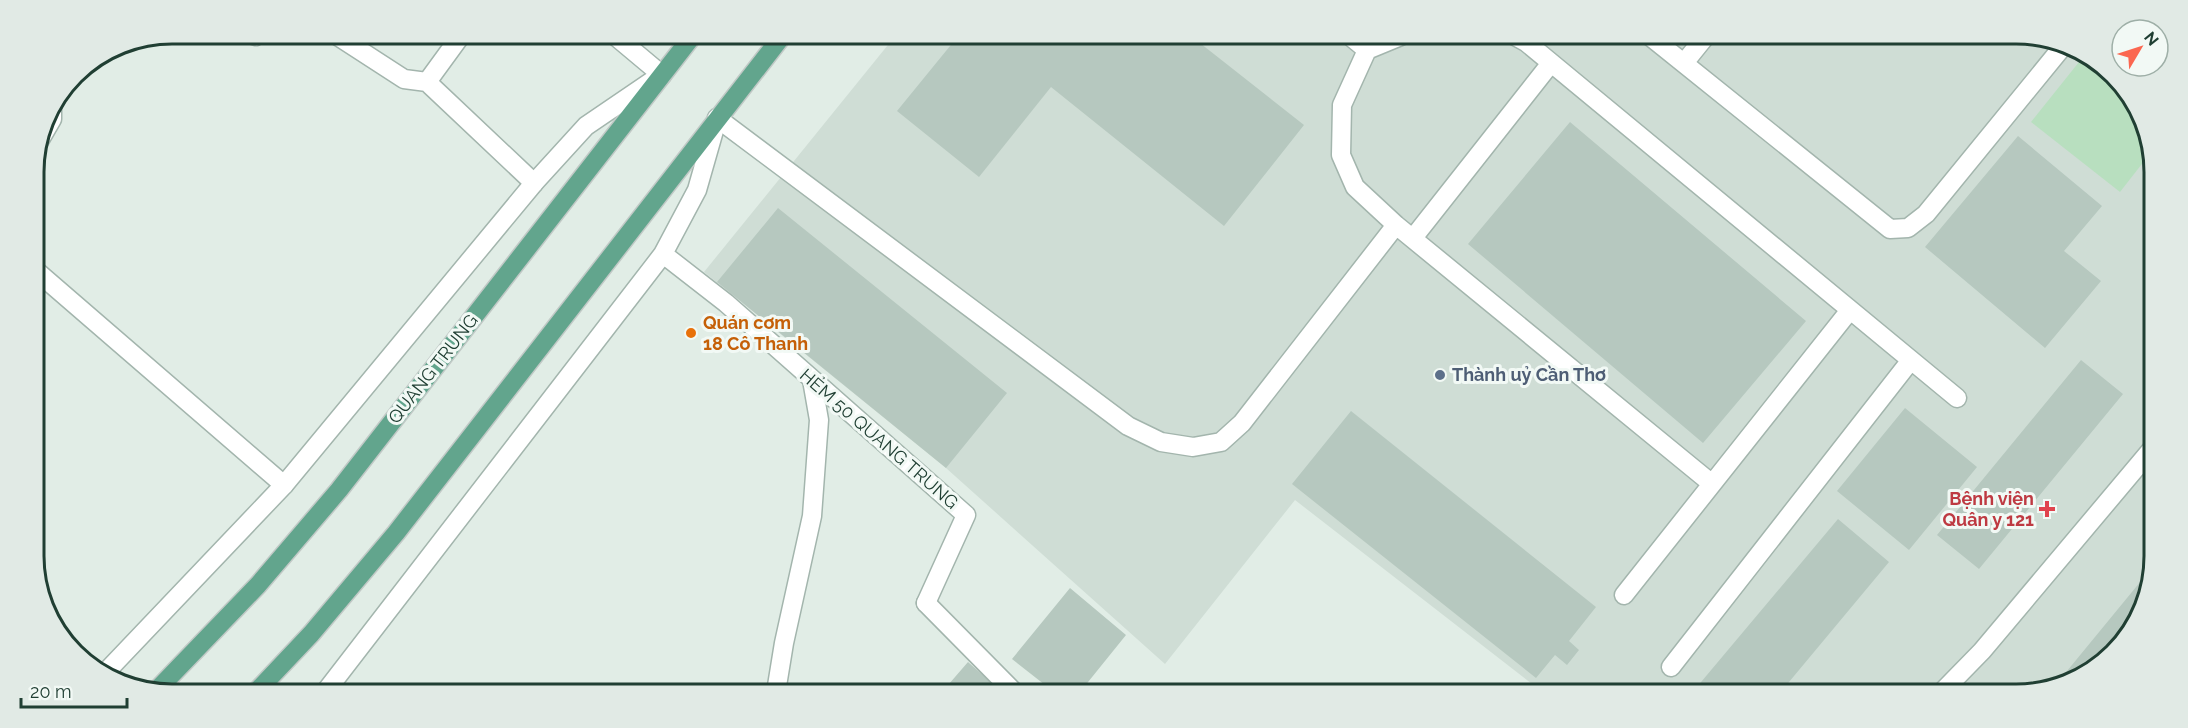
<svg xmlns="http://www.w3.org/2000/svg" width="2188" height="728" viewBox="0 0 2188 728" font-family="Raleway,sans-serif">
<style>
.built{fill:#cfddd5}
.green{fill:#b8dfbf}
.building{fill:#b6c8bf}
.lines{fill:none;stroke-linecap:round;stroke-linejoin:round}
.service-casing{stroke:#a3b5ad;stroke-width:21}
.minor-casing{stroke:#a3b5ad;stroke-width:21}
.primary-casing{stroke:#c1c9c6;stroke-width:21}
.service{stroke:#fff;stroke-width:18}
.minor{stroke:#fff;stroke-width:18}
.primary{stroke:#62a58d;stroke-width:18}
.food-dot{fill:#e8710a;stroke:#f2f9f5;stroke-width:2}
.service-dot{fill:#5c6f8a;stroke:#f2f9f5;stroke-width:2}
.health-dot{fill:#e0444e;stroke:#f2f9f5;stroke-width:2}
.labels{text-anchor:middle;stroke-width:6;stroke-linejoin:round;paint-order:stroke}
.food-label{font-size:18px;font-weight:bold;fill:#c56008;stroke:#f2f9f5;text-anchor:start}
.street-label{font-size:18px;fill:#203f33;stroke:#f2f9f5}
.service-label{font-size:18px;font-weight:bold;fill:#4e5e75;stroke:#f2f9f5;text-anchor:start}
.health-label{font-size:18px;font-weight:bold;fill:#be3a42;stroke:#f2f9f5;text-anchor:end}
.rim{fill:none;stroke:#203f33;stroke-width:3}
</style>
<rect width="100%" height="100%" fill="#e1ede6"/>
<path class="built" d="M896,35l1157,3 67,42 32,65 -2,448 -49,73 -76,29 -480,-1 -250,-194 -130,164 -219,-196 -242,-196z"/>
<path class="green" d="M2083,57l37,23 32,65v6l-32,41 -89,-70z"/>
<path class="building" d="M959,35l232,1 113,89 -80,101 -173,-139 -72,90 -82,-66z
M1570,122l236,199 -103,122 -235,-199z
M2018,136l84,70 -38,45 37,30 -56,67 -120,-101z
M778,208l229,185 -61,75 -229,-186z
M2081,360l42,34 -144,175 -42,-34z
M1905,408l72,59 -68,83 -72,-59z
M1351,411l245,196 -27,34 10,9 -12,15 -12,-10 -19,23 -244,-194z
M1838,519l51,43 -110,132h-88z
M2150,570v23l-49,73 -43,16z
M1070,588l56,47 -46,57h-26l-42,-33z
M968,662l34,30h-60z"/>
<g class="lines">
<defs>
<path id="service" d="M247,33l9,3 2,-3
M333,33l71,46 23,3 107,101
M613,34l49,41
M1350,36l17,14 34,-14
M1515,36l11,6 431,356
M1651,37l239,192 18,-1 18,-14 138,-169
M1367,50l-25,55 -1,50 14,32 41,38 315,258
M1684,63l21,-26
M427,82l35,-48
M717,118l411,308 33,16 32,5 28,-5 21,-19 154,-198
M38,143l14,-24v-13
M1413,238l138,-175
M34,269l250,216
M1624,595l226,-285
M926,603l88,89
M1671,667l240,-307
M776,692l8,-49 28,-127 7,-96 -7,-40
M1939,695l43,-44 169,-201"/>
<path id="minor" d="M663,254l63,49 240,212 -40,88
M106,672l178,-187 250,-302 52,-57 72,-49
M326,691l337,-437 34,-64 20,-70"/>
<path id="primary" d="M157,690l101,-105 81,-95 355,-456
M258,690l53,-56 85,-101 387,-498"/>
</defs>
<use href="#service" class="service-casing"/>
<use href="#minor" class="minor-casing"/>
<use href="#primary" class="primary-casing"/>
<use href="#service" class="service"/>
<use href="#minor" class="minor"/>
<use href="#primary" class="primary"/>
</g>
<circle class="food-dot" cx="691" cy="333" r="6"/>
<circle class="service-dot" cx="1440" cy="375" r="6"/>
<path class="health-dot" d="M2044 500h6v6h6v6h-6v6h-6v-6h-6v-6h6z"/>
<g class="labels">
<g class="food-label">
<text x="703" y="329">Quán cơm<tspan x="703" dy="21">18 Cô Thanh</tspan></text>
</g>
<g class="street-label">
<text transform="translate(433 369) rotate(-52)" y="6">QUANG TRUNG</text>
<text transform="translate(879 439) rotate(41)" y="6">HẺM 50 QUANG TRUNG</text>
</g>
<g class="service-label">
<text x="1452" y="381">Thành uỷ Cần Thơ</text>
</g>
<g class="health-label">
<text x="2034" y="505">Bệnh viện<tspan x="2034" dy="21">Quân y 121</tspan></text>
</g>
</g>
<path d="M0 0H2188V728H0ZM172 44H2016A128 128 0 0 1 2144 172V556A128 128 0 0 1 2016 684H172A128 128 0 0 1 44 556V172A128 128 0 0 1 172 44Z" fill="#e1eae5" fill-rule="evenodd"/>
<path class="rim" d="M172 44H2016A128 128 0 0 1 2144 172V556A128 128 0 0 1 2016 684H172A128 128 0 0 1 44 556V172A128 128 0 0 1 172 44Z"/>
<g transform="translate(2140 48) rotate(51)"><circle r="28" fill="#f2f9f5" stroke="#9eafa7" stroke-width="1.5"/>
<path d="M0-4.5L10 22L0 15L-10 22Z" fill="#fb6750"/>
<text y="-9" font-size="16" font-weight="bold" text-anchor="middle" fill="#203f33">N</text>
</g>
<path d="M21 698v9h106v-9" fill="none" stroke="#203f33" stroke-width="3"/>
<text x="30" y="698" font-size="18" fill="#203f33" stroke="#f2f9f5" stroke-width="4.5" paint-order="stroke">20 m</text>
</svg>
